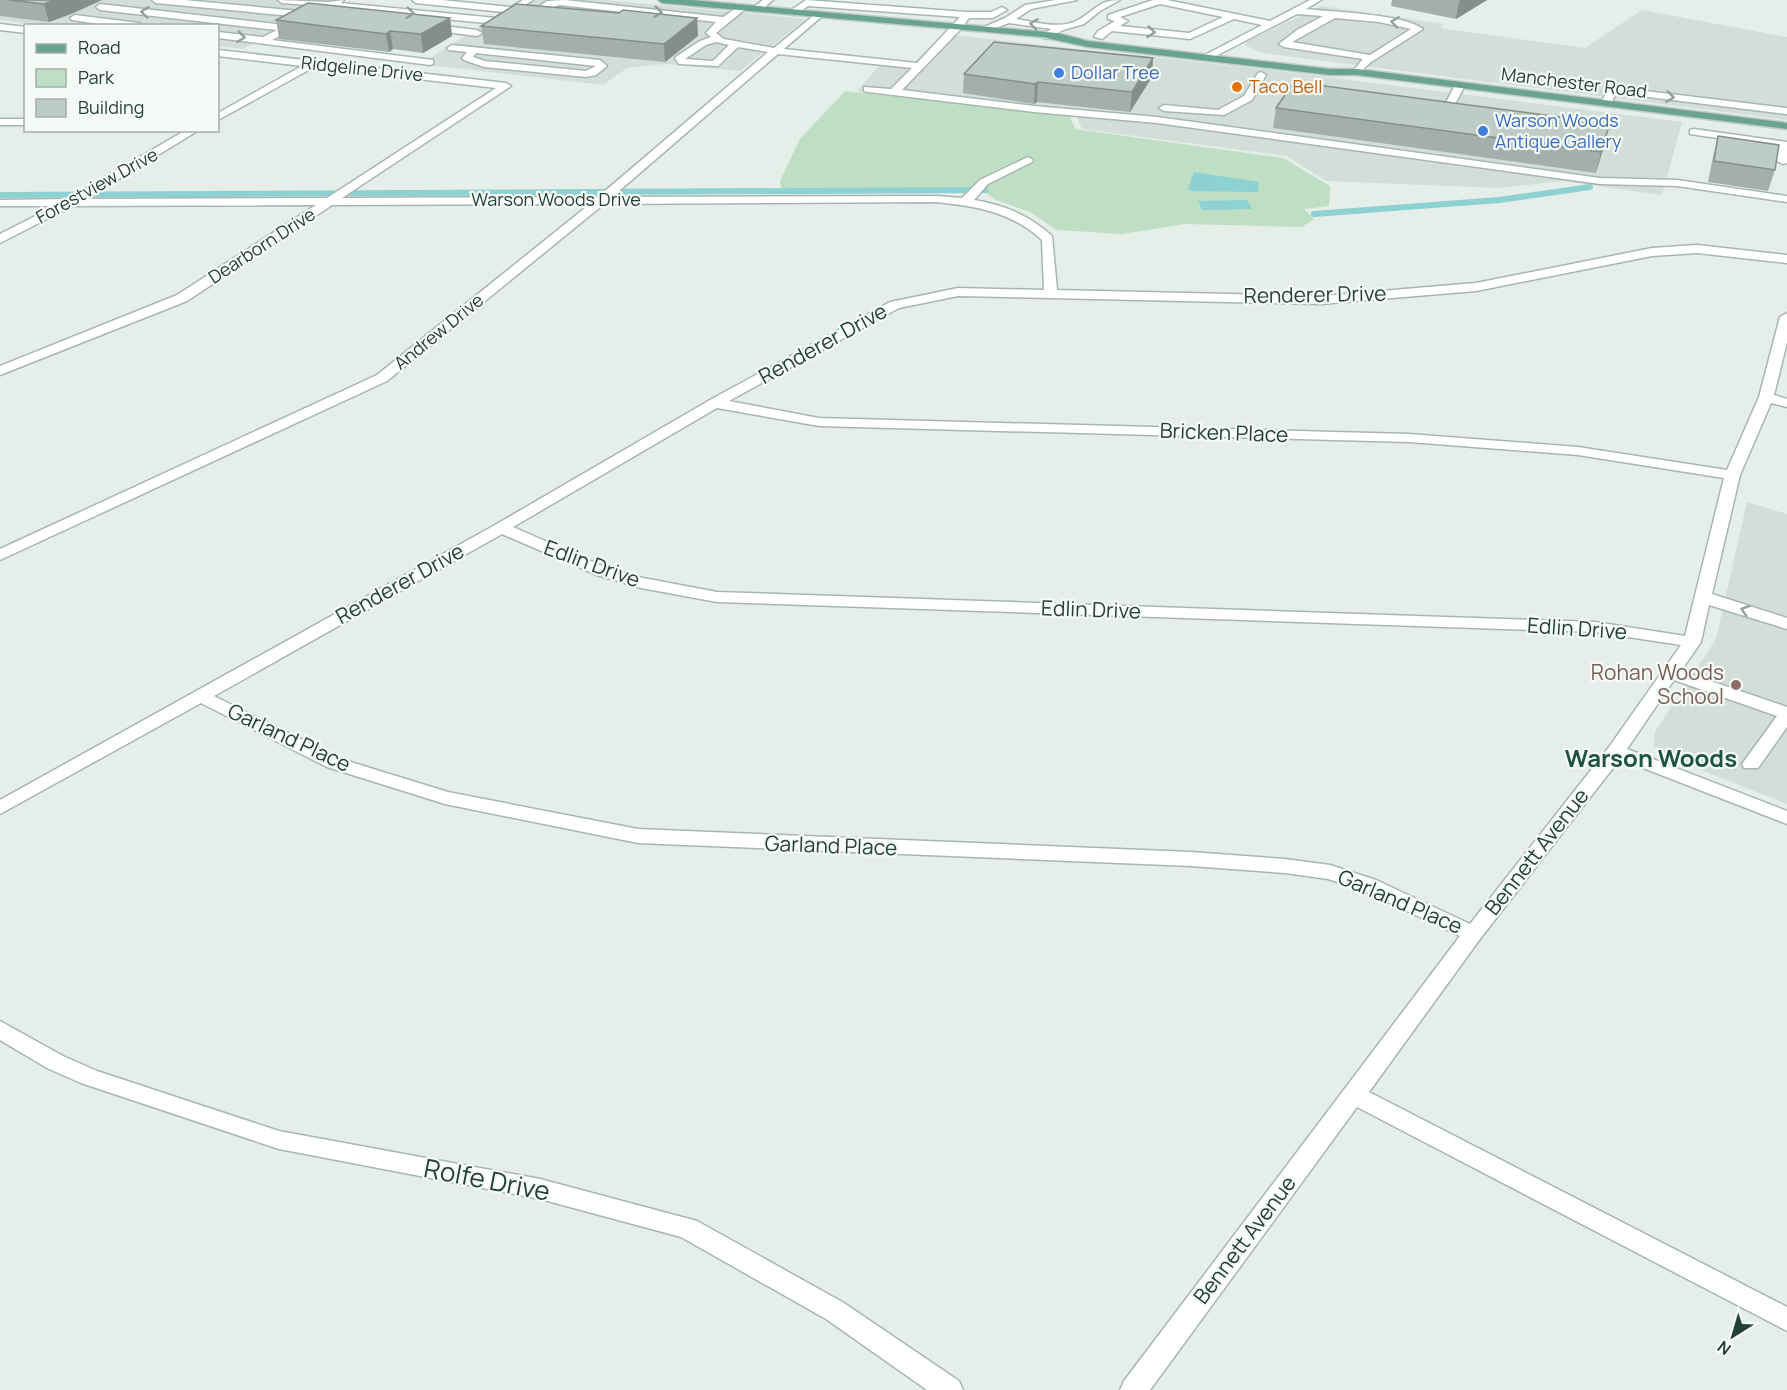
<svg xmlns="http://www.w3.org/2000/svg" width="1787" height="1390" viewBox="0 0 1787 1390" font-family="Manrope,sans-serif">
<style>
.built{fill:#d3ded8}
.green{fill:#bedfc3}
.water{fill:#8dd1d3}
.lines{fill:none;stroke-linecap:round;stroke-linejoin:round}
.stream{stroke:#8dd1d3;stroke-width:6}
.minor-casing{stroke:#a7b7af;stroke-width:3}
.major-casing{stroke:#c1cac6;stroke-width:3}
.minor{fill:#fff;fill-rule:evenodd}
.major{fill:#69a48e;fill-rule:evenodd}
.wall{fill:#a3afa9}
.shaded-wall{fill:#848f89}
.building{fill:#bdccc4;stroke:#848f89;stroke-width:1.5}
.oneway{stroke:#91a09a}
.shop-dot{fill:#3f7fe0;stroke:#f6faf7;stroke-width:2}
.food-dot{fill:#e8710a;stroke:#f6faf7;stroke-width:2}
.education-dot{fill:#8d6e63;stroke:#f6faf7;stroke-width:2}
.labels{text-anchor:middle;stroke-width:4.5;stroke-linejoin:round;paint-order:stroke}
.far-street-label{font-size:18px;fill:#234135;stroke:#f6faf7}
.far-shop-label{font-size:18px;fill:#366cbe;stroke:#f6faf7;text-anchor:start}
.far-food-label{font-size:18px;fill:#c56008;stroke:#f6faf7;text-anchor:start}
.street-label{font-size:21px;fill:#234135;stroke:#f6faf7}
.education-label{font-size:21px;fill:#785e54;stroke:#f6faf7;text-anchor:end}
.quarter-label{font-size:24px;font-weight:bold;fill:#1f5340;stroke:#f6faf7}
.near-street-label{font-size:26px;fill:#234135;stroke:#f6faf7}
</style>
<rect width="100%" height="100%" fill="#e5eee9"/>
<path class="built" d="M0,0h334l-91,49 -25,-3v-20h-172l-46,-6z
M524,0h80l202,19 -66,52 -76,-7 -37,4 -24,17 -183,-21z
M1321,6l123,18 -5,4 146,20 57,-38 145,27v83l-524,-67 -19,-8 6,-5z
M943,34l344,38 395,50 -20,73 -99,-14 -63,7 -174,-7 -39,-25 -205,-27 -5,-12 -8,-2 -212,-24 27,-31 29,3z
M1747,502l40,12v290l-111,-44 -23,-14 2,-14 61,-93z"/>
<path class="green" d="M845,91l225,25 5,13 208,29 47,28 -1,20 -25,3 10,10 -12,8 -117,-3 -63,10 -65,-4 -27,-18 -34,-12 -10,-7 -20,-5h-185l-1,-7 20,-42z"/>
<path class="water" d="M1194,172l65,10 -1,10 -68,-1 -2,-2z
M1247,200l5,9 -50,1 -4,-9z"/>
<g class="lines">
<path class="stream" d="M0,195l985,-5
M1314,214l185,-14 91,-13"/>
<defs>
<path id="minor" d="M152,0h32l126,12 11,-6 -39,-3 -4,-3 51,2 15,-2 -3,3 155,15 5,3 -5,3 -164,-16 -60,32 161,20v4l-3,1 -212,-27v-6l45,5 14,-7 -177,-20 -4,-3 4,-3 185,21 17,-8 -146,-14z
M412,0h30l69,7 12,-7h10l-30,19 -5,-3 5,-4 -87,-9z
M565,0l158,17 18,-12 4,3 -1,2 -28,23 8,6 50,9 44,-36 3,1v4l-37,32 133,14 43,-46 -152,-11 -13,9 -8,-2 19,-13 160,12h25l11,-5 5,3 -14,8h-24l-9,12 -58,60 132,16 123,11 443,61 77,2 110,16v6l-110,-16 -77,-2 -443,-61 -123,-11 -166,-20 -4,-1v-4l27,2 21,-21 -134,-14 -166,143 324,-1 26,2 18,-18 48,-23 5,3 -1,2 -44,22 -14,16c30,5 55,15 78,36l5,54 264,6 155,-13 176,-35 45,-3 90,10v8l-90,-10 -45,3 -176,35 -155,13 -363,-8 -59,12 -170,93 90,17 590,16 169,13 149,23 32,-73 21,-80 7,-4v29l-13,53 13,4v8l-16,-4 -31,72 -28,119 75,24v11l-78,-24 -8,37 -20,29 106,36v20l-29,41h-14l-2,-4 35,-48 -103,-36 -47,69 160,62v13l-167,-65 -140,180 -111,153 418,215v24l-430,-224 -207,283h-30l4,-9 336,-445 -98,-46 -34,-11 -43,-6 -94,-7 -553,-23 -193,-39 -118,-37 -126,-64 -201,111v-14l495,-275 215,-125 180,-98 68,-14 86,2 -2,-50c-30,-28 -66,-34 -106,-38l-332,2 -217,177 -387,179v-11l377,-174 213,-171 -258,1 -145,96 -187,74v-9l177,-71 139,-90 -244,1 -72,37v-9l55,-28h-55v-6l68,-1 118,-69h13l-113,69 241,-1 169,-110 -182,-21 -96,53v-7l84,-47 -84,-10v-6l288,33 5,3 -169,112 256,-1 170,-145 -30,-5 -20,19 -39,-2 -4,-6 2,-2 23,-15 11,-4 -5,-4 10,-11 -157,-17 -20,8 -5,-3 13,-9zM716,42l13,3 -16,16 -28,-2 21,-14zM717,408l102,18 590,16 169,13 146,23 -39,158 -90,-14 -878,-30 -74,-14 -34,-9 -96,-42zM502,534l95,41 44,13 76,14 878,30 86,13 -72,102 -139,177 -94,-44 -46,-15 -45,-6 -94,-7 -553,-23 -190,-37 -107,-33 -127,-63z
M763,0h10l-13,11h-6v-4z
M1056,0h21l-46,9 -15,10c20,3 44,11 62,1 17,-9 20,-20 42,-20l-20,11 -16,13 -21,6 -17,9 -5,-3 10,-7 -42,-6 -20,7 -5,-3 21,-9 20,-13z
M1153,0h14l103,21 40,-21h11l-15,9c26,3 98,5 117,20l-52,33 -14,13 -5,-3 11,-13 -79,-12 -5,-3 18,-14 26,-14 -26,-2 -89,46 -3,-1v-4l57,-30 -28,-6 -44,20 -78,-8 -10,8 -8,-2 4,-6 17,-10 -7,-2v-4zM1160,4l63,13 -34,16 -69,-7 8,-5 -8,-4zM1335,18l44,4 32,7 -41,26 -78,-13z
M75,15l64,8 4,3h-30l-41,-6 -2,-2z
M0,24l26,3v6l-26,-3z
M427,24l50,6 5,3 -5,3 -53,-7 -2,-2z
M452,45l148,15 7,6 -11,9 -10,2 -102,-10 -20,-7 -2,-2 5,-6 -18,-2 -2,-2zM476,53l120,13 -10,5 -101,-10 -12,-4z
M1261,72l5,3 -14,25 -28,15 -60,-4 -5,-3 5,-3 54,5 26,-14 14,-23z
M1456,83l9,2 -16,31h-8l-1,-2z
M1612,87l175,21v6l-171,-21 -6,13h-8l-1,-2 6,-14z
M0,119h26v6h-26z
M1694,129l93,13v21l-4,1 -6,-3 1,-14 -88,-13v-4z
M0,1021l63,35 34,15 182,60 261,48 157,42 147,82 115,78 4,9h-36l-101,-71 -145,-82 -141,-38 -261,-50 -198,-66 -34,-15 -47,-28z"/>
<path id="major" d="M658,0h33l366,33 31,8 242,28h27l430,54v6l-430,-54h-27l-242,-28 -46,-10 -380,-34z"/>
</defs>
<use href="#minor" class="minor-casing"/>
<use href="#major" class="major-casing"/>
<use href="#minor" class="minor"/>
<use href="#major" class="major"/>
</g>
<path class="wall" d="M0,0h102l-31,14 -22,8 -49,-6z
M1392,0h95l-31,19 -65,-13z
M450,18l2,18 -29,17 -30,-4 -4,3 -110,-13 -3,-19z
M697,18l1,18 -33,26 -181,-18 -3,-18z
M964,74l188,3 -22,35 -93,-10 -3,2 -71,-11z
M1276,108l291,12 37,26 -8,27 -323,-45z
M1718,136l57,34 -7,21 -60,-9 5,-25z"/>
<path class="shaded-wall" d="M55,0h47l-31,14 -22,8 -5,-18z
M1461,0h26l-31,19 3,-18z
M450,18l2,18 -29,17 -2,-19z
M697,18l1,18 -33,26 -1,-18z
M390,31l3,18 -4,3 -3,-18z
M1153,58l-1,19 -22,35 2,-20z
M1038,82l-1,20 -3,2 1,-20z
M1609,126l-5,20 -8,27 5,-21z"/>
<path class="building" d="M9,0h46l-11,4z
M308,3l142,15 -29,16 -31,-3 -4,3 -110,-14z
M516,4l103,9 4,-3 74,8 -33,26 -183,-18z
M994,42l159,16 -21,34 -94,-10 -3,2 -71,-10z
M1294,82l273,36v2l42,6 -8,26 -325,-44z
M1718,136l61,9 -4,25 -61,-9z"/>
<defs><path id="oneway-chevron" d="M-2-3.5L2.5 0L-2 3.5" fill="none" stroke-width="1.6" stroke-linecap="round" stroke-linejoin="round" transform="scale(1.5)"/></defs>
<g class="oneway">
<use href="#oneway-chevron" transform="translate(145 12) rotate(-173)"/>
<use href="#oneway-chevron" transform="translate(658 12) rotate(6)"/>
<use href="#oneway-chevron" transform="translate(410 13) rotate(6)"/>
<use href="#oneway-chevron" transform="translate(1395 22) rotate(-172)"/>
<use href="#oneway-chevron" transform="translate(1034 24) rotate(-172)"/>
<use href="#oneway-chevron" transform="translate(1151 32) rotate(6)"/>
<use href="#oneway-chevron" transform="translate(241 37) rotate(7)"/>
<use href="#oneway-chevron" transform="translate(1670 97) rotate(7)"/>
<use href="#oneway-chevron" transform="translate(1745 610) rotate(-162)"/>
</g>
<g class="shop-dot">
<circle cx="1059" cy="73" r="6"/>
<circle cx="1483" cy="131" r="6"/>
</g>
<circle class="food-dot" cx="1237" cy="87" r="6"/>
<circle class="education-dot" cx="1736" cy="685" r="6"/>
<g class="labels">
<g class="far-street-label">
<text transform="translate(362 69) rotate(6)" y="6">Ridgeline Drive</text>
<text transform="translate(1574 83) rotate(7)" y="6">Manchester Road</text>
<text transform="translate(97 186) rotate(-29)" y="6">Forestview Drive</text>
<text x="556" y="206">Warson Woods Drive</text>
<text transform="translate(262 246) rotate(-33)" y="6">Dearborn Drive</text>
<text transform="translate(439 332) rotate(-39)" y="6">Andrew Drive</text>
</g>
<g class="far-shop-label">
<text x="1071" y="79">Dollar Tree</text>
<text x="1495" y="127">Warson Woods<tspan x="1495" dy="21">Antique Gallery</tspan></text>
</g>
<g class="far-food-label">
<text x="1249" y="93">Taco Bell</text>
</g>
<g class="street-label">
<text transform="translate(1315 295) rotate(-1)" y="7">Renderer Drive</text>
<text transform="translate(823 344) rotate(-29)" y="7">Renderer Drive</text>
<text transform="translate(1224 433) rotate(2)" y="7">Bricken Place</text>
<text transform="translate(592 564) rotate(20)" y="7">Edlin Drive</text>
<text transform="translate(400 584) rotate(-29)" y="7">Renderer Drive</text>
<text transform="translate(1091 610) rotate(2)" y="7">Edlin Drive</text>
<text transform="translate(1577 629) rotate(4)" y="7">Edlin Drive</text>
<text transform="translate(289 738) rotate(25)" y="7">Garland Place</text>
<text transform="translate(831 846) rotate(2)" y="7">Garland Place</text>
<text transform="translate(1537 852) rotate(-52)" y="7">Bennett Avenue</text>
<text transform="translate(1400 902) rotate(23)" y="7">Garland Place</text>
<text transform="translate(1245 1240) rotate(-53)" y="7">Bennett Avenue</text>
</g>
<g class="education-label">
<text x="1724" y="680">Rohan Woods<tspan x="1724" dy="24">School</tspan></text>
</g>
<g class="quarter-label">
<text x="1651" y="767">Warson Woods</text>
</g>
<g class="near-street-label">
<text transform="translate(487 1180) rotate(11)" y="9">Rolfe Drive</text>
</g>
</g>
<rect x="24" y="24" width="195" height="108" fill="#f6faf7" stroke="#a2b0a9" stroke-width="1.5"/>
<rect x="36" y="44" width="30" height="9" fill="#69a48e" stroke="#a2b0a9" stroke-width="1.5"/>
<text x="78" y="54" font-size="18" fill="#234135">Road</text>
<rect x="36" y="69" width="30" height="18" fill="#bedfc3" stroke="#a2b0a9" stroke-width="1.5"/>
<text x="78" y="84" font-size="18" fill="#234135">Park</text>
<rect x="36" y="99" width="30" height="18" fill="#bdccc4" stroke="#a2b0a9" stroke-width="1.5"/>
<text x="78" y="114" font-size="18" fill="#234135">Building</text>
<g transform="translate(1733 1336) rotate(217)" stroke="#f6faf7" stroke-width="4.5" paint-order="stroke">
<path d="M0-4.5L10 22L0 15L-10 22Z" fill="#234135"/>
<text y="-9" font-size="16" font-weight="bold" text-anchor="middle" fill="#234135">N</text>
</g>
</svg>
